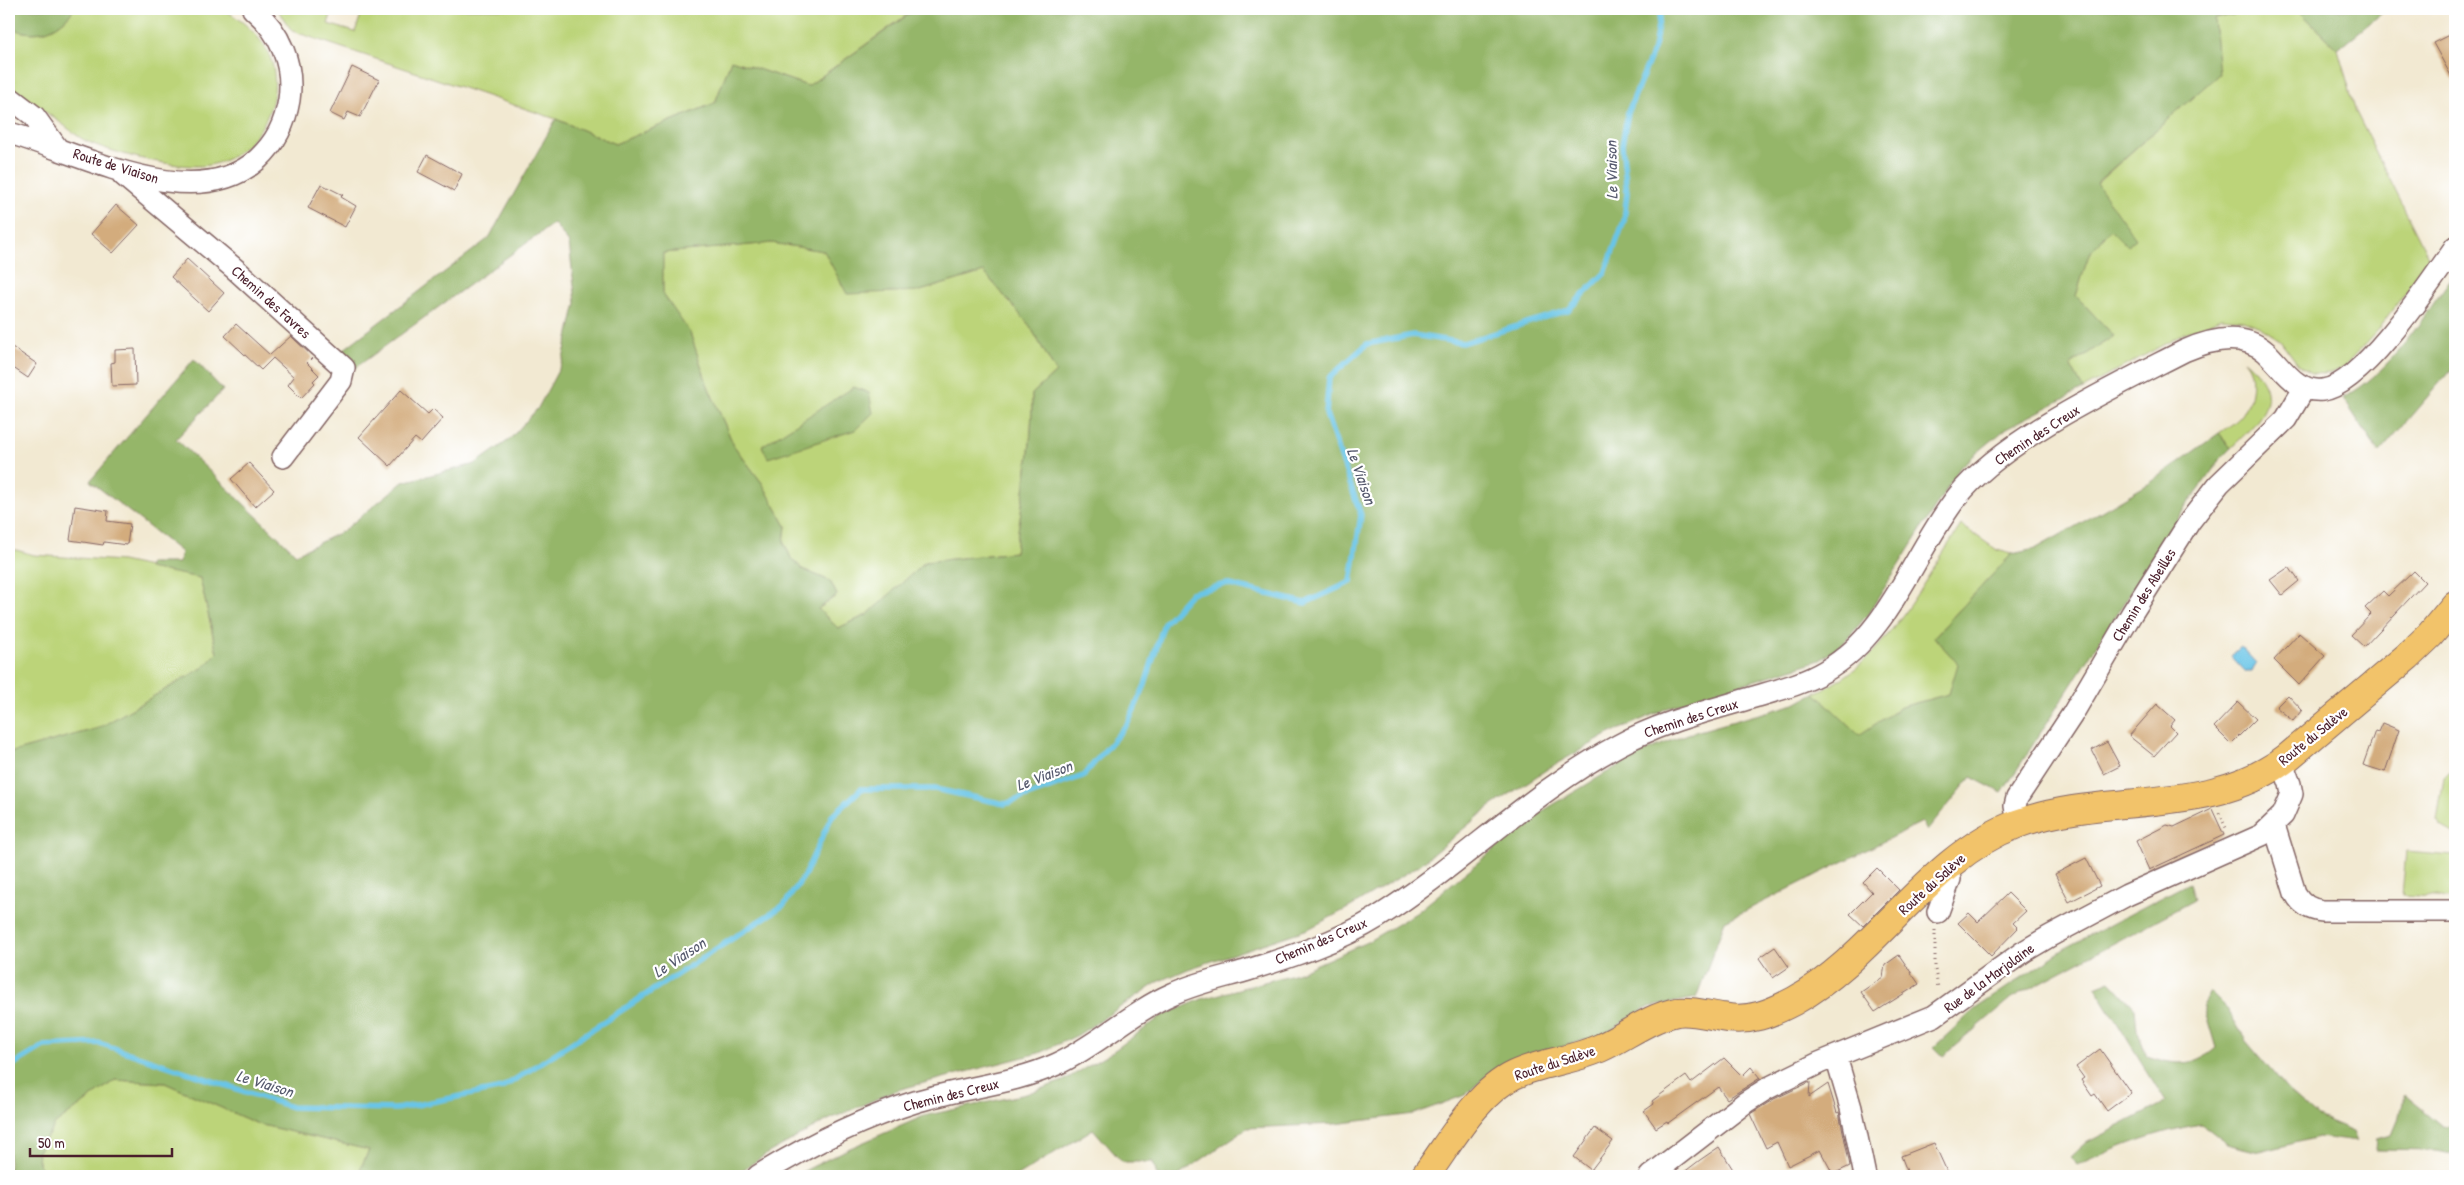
<svg xmlns="http://www.w3.org/2000/svg" width="2464" height="1185" viewBox="0 0 2464 1185" font-family="'Patrick Hand',sans-serif">
<style>
.green{fill:#bcd479;stroke:#837a52}
.forest{fill:#95b669;stroke:#706a4a;fill-rule:evenodd}
.water{fill:#69c5e7;stroke:#5a7289}
.lines{fill:none;stroke-linecap:round;stroke-linejoin:round}
.stream{stroke:#69c5e7;stroke-width:5.5}
.building{fill:#d3ac7d}
.minor-casing{stroke:#856665;stroke-width:24}
.major-casing{stroke:#856665;stroke-width:30}
.path{stroke:#856665;stroke-width:3;stroke-dasharray:1 4;stroke-linecap:butt}
.minor{stroke:#fff;stroke-width:21}
.major{stroke:#f2c36a;stroke-width:28}
.labels{text-anchor:middle;stroke-width:4.5;stroke-linejoin:round;paint-order:stroke}
.street-label{font-size:15px;fill:#4a1f2b;stroke:#fff}
.water-label{font-size:16px;font-style:italic;fill:#55596d;stroke:#fff}
</style>
<rect width="100%" height="100%" fill="#fff"/>
<filter id="ink" filterUnits="userSpaceOnUse"><feTurbulence type="fractalNoise" baseFrequency=".02" numOctaves="2"/><feDisplacementMap in="SourceGraphic" scale="10" xChannelSelector="R" yChannelSelector="G"/><feConvolveMatrix kernelMatrix="1 2 1 2 8 2 1 2 1" color-interpolation-filters="sRGB"/></filter>
<filter id="wash" filterUnits="userSpaceOnUse"><feTurbulence type="fractalNoise" baseFrequency=".0096" numOctaves="4" result="noise"/><feDisplacementMap in="SourceGraphic" scale="20" xChannelSelector="R" yChannelSelector="G"/><feGaussianBlur stdDeviation="1.12" result="paint"/><feColorMatrix in="noise" values="0 0 0 0 0 0 0 0 0 0 0 0 0 0 0 0 0 1.4 0 .05"/><feComposite in="paint" operator="in"/></filter>
<g filter="url(#wash)">
<rect width="100%" height="100%" fill="#f2e9d2"/>
<path class="green" d="M74,9h148c22,11 46,33 51,58 10,46 -28,100 -76,99 -32,0 -81,-12 -111,-25 -8,-4 -17,-12 -25,-18 -17,-12 -35,-25 -52,-37v-59c25,12 49,5 65,-18z
M277,9h56l-5,15 27,8 8,-23h552l-107,77 -77,-26 -16,43 -100,41 -59,-25 -264,-88z
M2259,9h38l41,40 18,63 74,148 -51,69 -34,37 -11,6 -11,2 -12,-1 -11,-6 -20,-27 -20,-13 -17,-7 -22,-2 -36,15 -102,56 -13,-24 44,-29 -38,-40 13,-42 21,-25 -14,-45 122,-110 -4,-55z
M772,243l52,8 96,40 64,-19 46,54 26,46 -24,22c1,53 -10,106 -17,158l-90,10 -58,53 -29,13 -20,-19 19,-14 -7,-14 -28,-12 -12,-13 -6,-14 2,-16 -24,-43 -28,-37 -26,-60 -18,-53 -27,-38 -1,-42z
M2244,360c44,35 18,58 -13,88l-12,-15c7,-5 16,-10 22,-17 11,-14 16,-43 3,-56z
M1961,525l36,25 15,4 -78,83 25,27 -10,30 -48,13 -42,29 -44,-43c17,-8 34,-18 48,-31 39,-37 68,-92 98,-137z
M9,548l25,7 88,6 78,17 17,76 -13,13 -105,61 -90,25z
M2451,771l4,1v62l-14,-8 -4,-6 7,-42z
M2406,852l48,4 -3,42 -49,-3z
M115,1080l50,3 93,41 111,26 -12,26h-315l-5,-23 18,-29z"/>
<path class="forest" d="M9,9h65c-16,23 -40,30 -65,18z
M916,9h1343l-45,10 5,55 -123,109 40,56 -9,7 -17,-17 -21,25 -13,42 38,40 -44,29 13,24 -76,39 -46,38 -93,148 -25,30 -23,16 -150,47 -61,27 -60,34 -59,39 -72,59 -66,40 -44,23 -120,40 -30,13 -80,53 -39,18 -142,37 -69,30 -58,32 -37,24h-376l12,-26 -111,-26 -93,-41 -50,-3 -60,44 -18,29 5,23h-33v-423l90,-25 105,-61 13,-14 -17,-75 -52,-10 2,-5h29l2,-11 -91,-71 104,-122 29,31 -47,49 120,115 47,-23 60,-49 72,-18 34,-24 29,-32 24,-45 14,-60 -7,-60 -15,-20 -199,145 -16,-15 150,-115 67,-119 59,25 100,-41 16,-43 77,26zM772,243l52,8 23,43 73,-3 64,-19 46,54 26,46 -24,22c1,53 -10,106 -17,158l-90,10 -58,53 -29,13 -20,-19 19,-14 -7,-14 -28,-12 -12,-13 -6,-14 2,-16 -24,-43 -28,-37 -26,-60 -18,-53 -27,-39v-41z
M2297,9h90l-49,40z
M2455,273v92l-76,88 -36,-55c49,-26 80,-81 112,-125z
M854,387l15,6 4,20 -18,17 -87,28 -6,-12z
M2219,433l12,15 -9,9 -40,55 -180,281 -31,-16 -44,54 -5,-9 -197,99 -29,77 -51,10 -40,26 -93,28 -21,10 -26,23 -51,19 -79,10 -88,4 -69,48h-21l-4,-14h-31l-29,-33 -76,47h-223l54,-27 76,-33 102,-22 37,-13 46,-27 53,-38 40,-17 95,-26 70,-31 49,-29 120,-98 100,-60 52,-21 107,-30 20,-11 44,42 42,-28 48,-13 9,-30 -24,-27 78,-83 23,-5 41,-23 74,-43z
M2189,883l5,17 -182,98 -69,58 -9,-9 41,-38 89,-60z
M2110,981l25,27 2,22 10,26c27,9 46,12 69,-8l-13,-44 7,-12 18,18 18,31 45,53 26,23 36,15 4,10 -38,-5 -60,15 -32,-8 -26,-20c-46,8 -81,22 -123,41l-8,-8 14,-13 82,-42 -71,-115z
M2404,1094l39,32 12,2v27l-19,-4 -61,-1 1,-12 16,-4 7,-17z"/>
<path class="water" d="M2241,647l15,16 -4,9h-6l-15,-16z"/>
<g class="lines">
<path class="stream" d="M9,1075l4,-10 31,-19 55,-3 192,64 105,2 106,-21 282,-183 20,-29 28,-60 29,-27h74l70,15 78,-28 45,-53 17,-38 19,-62 27,-30 35,-9 79,19 46,-21 10,-67 -35,-101 3,-36 38,-34 46,-9 50,8 105,-33 37,-37 19,-52 3,-28 -5,-48 6,-33 26,-63 7,-40"/>
</g>
<g id="blocks">
<path class="building" d="M2455,32v51l-22,-40z
M352,67l27,13 -19,37 -12,-5 -4,8 -14,-7z
M427,155l35,19 -8,17 -36,-19z
M321,184l22,11 -2,2 15,9 -11,21 -37,-19z
M116,205l23,20 -26,28 -22,-19z
M187,259l37,34 -16,18 -37,-34z
M236,324l34,31 21,-19 22,21 -6,6 12,12 -6,6 2,2 -14,15 -13,-13 6,-8 -21,-19 -12,12 -36,-34z
M9,345l28,19 -9,14 -19,-13z
M135,349l1,36 -24,1 -1,-23 4,-1v-12z
M401,390l27,24 5,-5 10,9 -22,25 -6,-5 -25,28 -31,-29z
M249,463l25,27 -19,17 -24,-28z
M75,506l33,5 -1,10 23,3 -3,21 -23,-3 -1,3 -33,-5z
M2289,567l10,14 -17,14 -12,-15z
M2414,571l11,11 -61,65 -13,-12 20,-21 -6,-6 18,-17 5,5z
M2299,633l26,23 -26,29 -25,-25z
M2288,695l14,15 -9,11 -17,-14z
M2238,702l18,17 -25,25 -17,-17z
M2157,704l18,16 -5,6 6,6 -22,24 -25,-20z
M2382,723l17,7 -14,42 -22,-7 12,-34 3,1z
M2107,742l13,24 -16,8 -12,-24z
M2212,809l12,26 -75,35 -13,-29 31,-16 7,2z
M2086,858l14,28 -31,16 -14,-28z
M1877,868l22,22 -36,36 -13,-12 22,-22 -9,-10z
M2008,893l18,18 -13,12 5,5 -27,28 -33,-33 11,-10 9,9z
M1775,947l14,20 -16,11 -14,-20z
M1899,955l20,29 -44,28 -14,-20 22,-15 2,-12z
M2100,1049l31,44 -24,18 -12,-17 -3,2 -11,-16 3,-2 -8,-11z
M1724,1058l18,18 9,-9 9,11 -33,21 -9,-12 -50,36 -1,-2 -11,7 -12,-17 10,-7 -2,-3 34,-25 5,7z
M1810,1082l-1,15 19,-13 9,29 2,-1 11,54 -17,8 -13,-24 -32,16 -11,-24 -11,6 -16,-34 24,-15z
M1595,1128l18,13 -22,29 -17,-13z
M1934,1143l15,33h-40l-8,-20z
M1719,1147l18,29h-58l21,-16z"/>
</g>
</g>
<g filter="url(#ink)">
<use href="#blocks" fill-opacity="0" stroke="#856665" stroke-width="1"/>
<g class="lines">
<defs>
<path id="minor" d="M9,97l25,19 23,32
M9,133c70,19 185,84 249,26 18,-17 27,-35 31,-59 5,-36 -9,-68 -36,-91
M123,175l112,94 109,99 -3,13 -58,76
M2018,823l-3,-17 2,-8 55,-83 60,-102 58,-92 29,-37 67,-65 19,-32
M2274,825l21,68c6,11 15,17 28,18h132
M1938,912l12,-33 -3,-12
M1836,1057l15,51 14,68
M758,1176c49,-30 105,-58 160,-75 46,-14 95,-17 139,-37 41,-19 74,-52 115,-70 24,-11 48,-16 73,-23 45,-14 93,-29 133,-54 84,-53 153,-125 241,-172 42,-23 89,-34 135,-48 24,-7 49,-13 71,-26 65,-37 88,-118 132,-174 47,-59 159,-111 227,-146 25,-11 58,-20 82,1 17,16 30,41 57,38 40,-5 109,-110 132,-143
M1650,1176l96,-74 22,-14 51,-25 115,-47 89,-64 27,-16 77,-41 135,-60 21,-20 9,-21 -2,-10 -8,-22"/>
<path id="major" d="M1425,1176c24,-32 52,-84 89,-101 27,-13 58,-14 86,-27 25,-11 50,-31 77,-36 15,-2 31,3 45,5 27,6 49,-4 72,-16 83,-46 134,-144 223,-177 88,-33 193,-6 271,-67l120,-101 22,-21 25,-30"/>
</defs>
<use href="#minor" class="minor-casing"/>
<use href="#major" class="major-casing"/>
<path class="path" d="M2219,813l8,17
M1935,930v39l3,19"/>
<use href="#minor" class="minor"/>
<use href="#major" class="major"/>
</g>
</g>
<g class="labels">
<g class="street-label">
<text transform="translate(116 166) rotate(17)" y="5">Route de Viaison</text>
<text transform="translate(271 302) rotate(42)" y="5">Chemin des Favres</text>
<text transform="translate(2037 435) rotate(-33)" y="5">Chemin des Creux</text>
<text transform="translate(2144 595) rotate(-58)" y="5">Chemin des Abeilles</text>
<text transform="translate(1691 718) rotate(-18)" y="5">Chemin des Creux</text>
<text transform="translate(2313 736) rotate(-39)" y="5">Route du Salève</text>
<text transform="translate(1932 884) rotate(-42)" y="5">Route du Salève</text>
<text transform="translate(1321 941) rotate(-23)" y="5">Chemin des Creux</text>
<text transform="translate(1989 978) rotate(-36)" y="5">Rue de la Marjolaine</text>
<text transform="translate(1555 1063) rotate(-18)" y="5">Route du Salève</text>
<text transform="translate(951 1095) rotate(-14)" y="5">Chemin des Creux</text>
</g>
<g class="water-label">
<text transform="translate(1611 170) rotate(-91)" y="6">Le Viaison</text>
<text transform="translate(1362 476) rotate(71)" y="6">Le Viaison</text>
<text transform="translate(1044 775) rotate(-21)" y="6">Le Viaison</text>
<text transform="translate(679 957) rotate(-33)" y="6">Le Viaison</text>
<text transform="translate(265 1083) rotate(17)" y="6">Le Viaison</text>
</g>
</g>
<rect width="2464" height="1185" fill="none" stroke="#fff" stroke-width="30"/>
<path d="M30 1148v8h142v-8" fill="none" stroke="#4a1f2b" stroke-width="2.5"/>
<text x="38" y="1148" font-size="15" fill="#4a1f2b" stroke="#ffffff" stroke-width="4" paint-order="stroke">50 m</text>
</svg>
